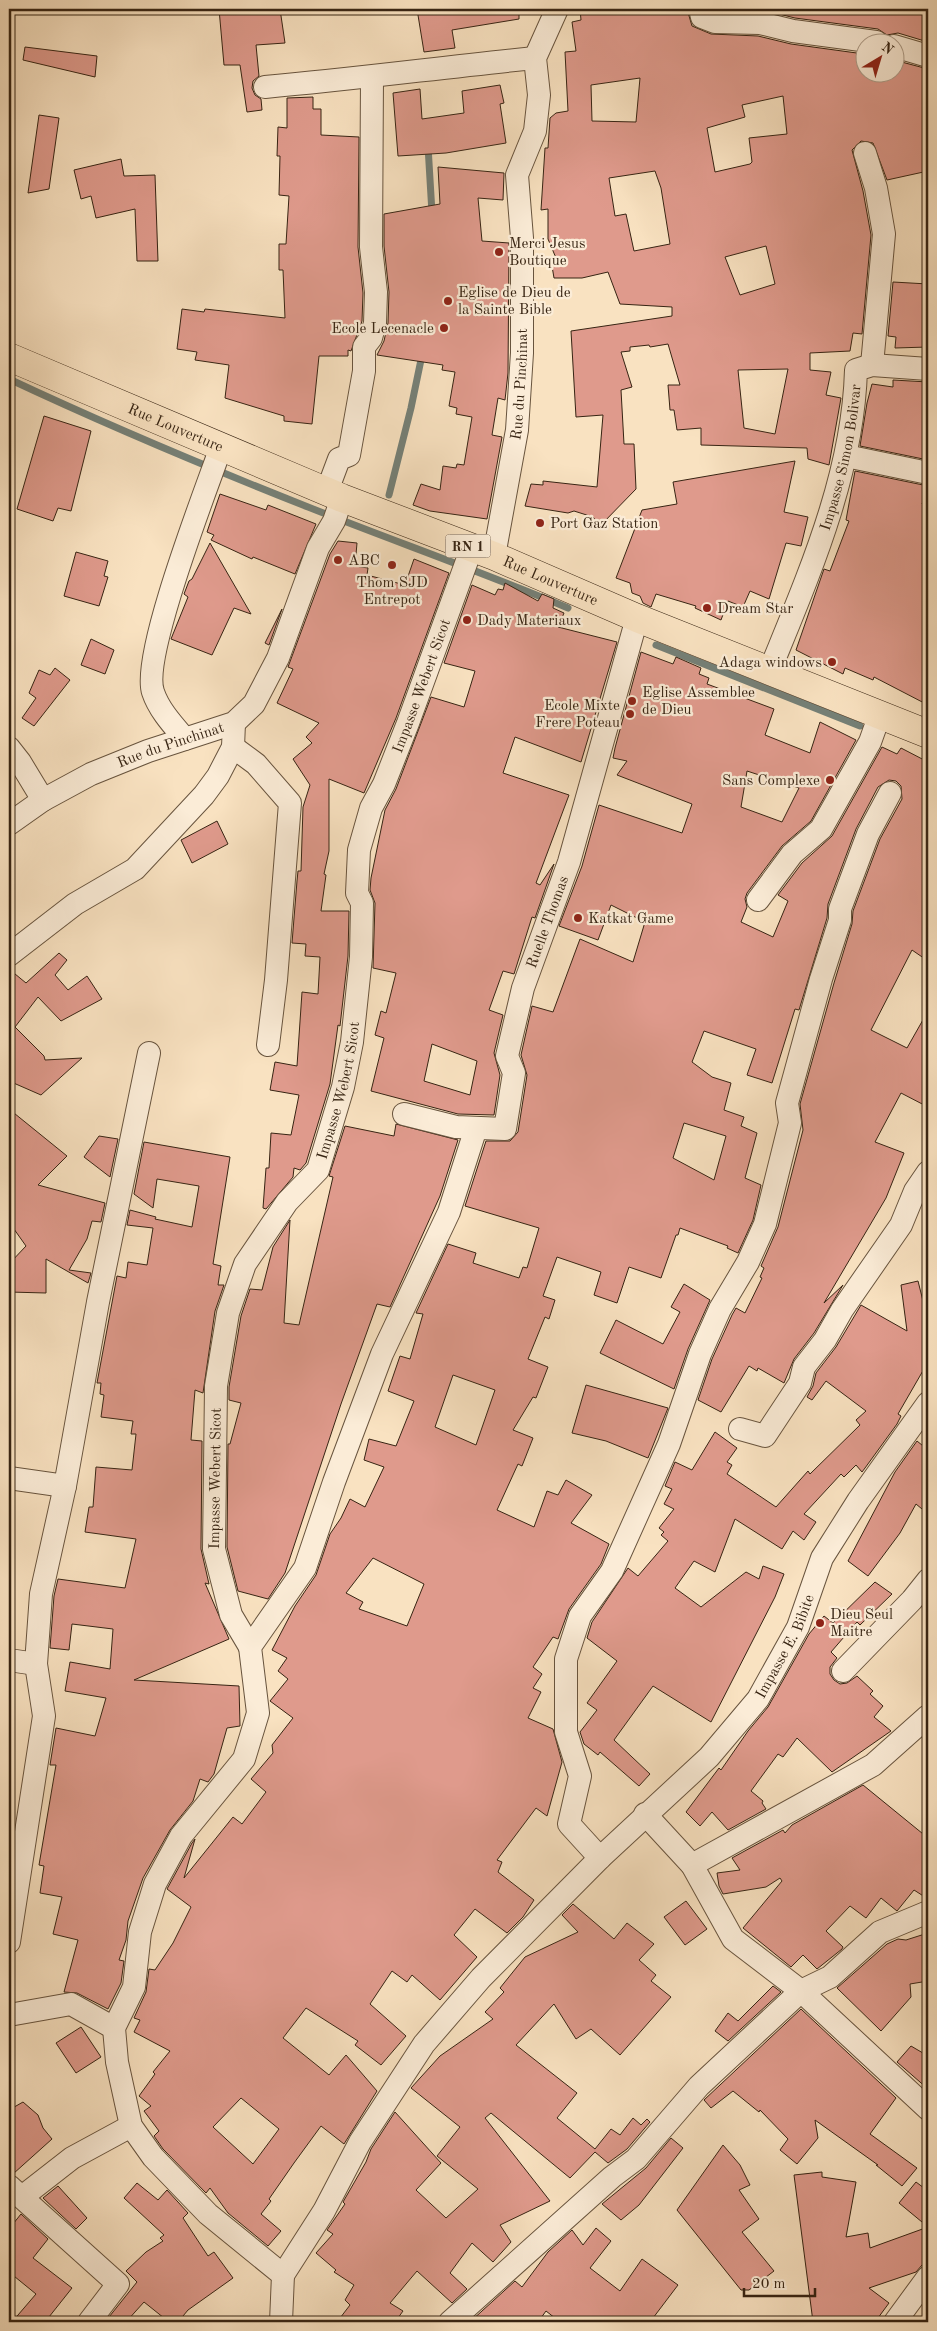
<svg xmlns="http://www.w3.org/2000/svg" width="937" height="2331" viewBox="0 0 937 2331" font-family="'Old Standard TT',serif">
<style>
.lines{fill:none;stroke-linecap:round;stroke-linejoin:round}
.stream{stroke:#758077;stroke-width:7}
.building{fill:#df9a8c;stroke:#372413;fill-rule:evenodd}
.street-casing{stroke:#68543e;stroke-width:24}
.primary-casing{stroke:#372413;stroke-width:29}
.street{stroke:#fbecd7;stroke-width:22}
.primary{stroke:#f9e2c1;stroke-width:28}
.poi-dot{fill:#8f2418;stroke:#fbecd7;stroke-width:2}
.labels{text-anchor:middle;stroke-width:4.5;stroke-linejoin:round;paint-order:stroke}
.shield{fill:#fbecd7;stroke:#72604e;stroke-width:1}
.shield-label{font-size:14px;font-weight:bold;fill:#372413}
.poi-label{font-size:15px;fill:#372413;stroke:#fbecd7;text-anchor:start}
.street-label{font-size:15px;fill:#372413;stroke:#fbecd7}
</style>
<rect width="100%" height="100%" fill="#f9e2c1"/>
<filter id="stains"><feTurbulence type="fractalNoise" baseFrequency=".004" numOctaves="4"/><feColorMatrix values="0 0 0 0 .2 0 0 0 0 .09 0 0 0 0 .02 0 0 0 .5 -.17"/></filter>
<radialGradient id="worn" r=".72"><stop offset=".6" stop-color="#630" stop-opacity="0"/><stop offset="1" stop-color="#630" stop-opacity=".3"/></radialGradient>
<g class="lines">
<path class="stream" d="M428,146l4,67
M9,379c98,46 198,88 299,128 86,34 174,65 260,101
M389,495l22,-87 11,-53
M656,645l204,81"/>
</g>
<path class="building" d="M219,9h61l5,34 -29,2 3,31 -6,5 -1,7 3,7 6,4 1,11 -15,2 -7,-47h-16z
M417,9h102v10l-67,11 3,18 -31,4z
M580,9h107l5,17 19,8 47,2 33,8 73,10v18h30v-12l34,9v102l-41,9 -14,-37 -12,-2 -9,9 11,41 8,44 -9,99 -9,-1 -3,18 -40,2v17l21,2 -5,23 15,3 -12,67 -21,-6 -1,-11 -106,-3v-17l-24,2 -3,-20h-4l-2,-25h12l-12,-41 -18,3 -1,-2 -19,2v4l-9,1 11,35 -11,3 3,54h10l2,45 -36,37 -7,-9 -19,-6 -6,2 -43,-7 6,-22 12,1v-4l54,6 6,-72 -27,2 -5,-86 101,-15v-9l-52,-3 -12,-32 -26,6h-28l-3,-18 5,-2 -8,-19v-30l-7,1 4,-62h3l2,-30 6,-5 12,-2 -3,-59 11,-1 -4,-29 9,-2zM640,78l-4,44 -44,-1 -1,-36zM783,96l4,38 -38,4 3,24 -2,2 -35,8 -8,-44 38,-11 -3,-12zM655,171l6,17 9,56 -36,7 -8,-37 -11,2 -6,-38zM766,246l9,38 -35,11 -15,-38zM788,369l-13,65 -31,-6 -6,-58z
M717,9h211v33l-30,-9 -11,2 -9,-6 -83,-11 -32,-8z
M25,47l72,9 -2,21 -72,-17z
M500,85l4,18 -4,1 6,39 -60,10 -48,3 -5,-63 27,-4 2,30 42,-6 -2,-22z
M313,97v12h8v26l38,2 -1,110 5,46 -1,28 -11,30 -3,-1v6h-29l-7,68 -28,-3v-5l-59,-18 4,-33 -34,-5 2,-8 -20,-3 5,-40 22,3 1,-3 80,9 -2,-48h-4v-26h7l3,-48 -10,-1 1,-39h-3l1,-29 9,1v-30z
M39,115l20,3 -10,71 -21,4z
M121,159l3,17 31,-1 3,86h-21l-2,-52 -39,9 -5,-22 -10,3 -7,-29z
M438,167l66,6 -1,27 -25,-2 4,43 27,2 -1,130 -3,27 -7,-2 -6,37 10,2 -15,82 -57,-8 -17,-6 8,-21 19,6 3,-24 13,2 1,-4 7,1 8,-48 -16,-3 1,-6 -8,-2 6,-34 -13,-2 1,-5 -66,-10 7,-14 4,-18 1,-31 -5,-46v-32l56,-10z
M893,282l35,2v63l-33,1 1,-11 -8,-1z
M893,380l35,2v78l-68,-14 7,-43 5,-19 21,3z
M44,416l47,15 -20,80 -13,-3 -5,13 -36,-12z
M795,461l-11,51 24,5 -7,29 -15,-3 -17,56 -19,-8 -7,16 -15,-6 -7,19 -26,-12 1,-2 -40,-12 -5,13 -8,-4 -3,-7 -8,-3 -2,-10 -14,-5 26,-68 35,-6 -4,-22z
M855,471l73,15 -6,18 6,3v198l-54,-28 -1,3 -28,-12 -2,6 -47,-24 28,-81 6,2 19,-50 -3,-1z
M220,494l46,16 2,-5 48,19 -21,50 -42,-17 -1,2 -41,-19 3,-5 -7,-3z
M338,541l19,2 -2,23 13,2 -1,7 38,10 9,-26 35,14 -53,145 -32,75 -35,-14v72l-5,23 2,1 -5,36h28l-1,45 -8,70 -2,-1 -8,59 -24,79 -6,7 -6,-2 -1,9 -27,32 -3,-1 3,-40h3l2,-35 20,2 8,-40 -29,-5 5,-28 22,4 5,-74 16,2 2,-37 -15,-1 1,-12 -14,-1 5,-62 1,-10h3l2,-64 7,-22 -17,-26 19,-16 -6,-6 13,-14 -42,-20 16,-34 -5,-2 42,-113z
M210,543l41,71 -17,-6 -22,47 -41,-16 17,-42 -4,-3 5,-13 3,-2z
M76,552l32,9 -4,15 4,1 -9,29 -35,-10z
M505,583l33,18 4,-7 12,5 -1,9 11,5 -6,14 59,15 -36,120 -66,-25 -12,36 66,22 -33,88 4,2 14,-21 -19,54 -3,-1 -18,57 -11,-3 -14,39 14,5 -9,38 6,22 -6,40 -36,-1 -87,-23 13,-53 -9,-3 6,-24 5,2 10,-40 -23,-5 2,-65 -5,-13 1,-12 14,-68 11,-21 35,-92 33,10 11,-36 -31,-8 28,-78 23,10 3,-6 5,1zM432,1044l45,17 -7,34 -46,-14z
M282,609l-13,36 -4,-2z
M91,639l23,11 -9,24 -24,-9z
M641,652l32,12 3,-7 25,11 -2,6 10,4 -2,6 67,25 -9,26 45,18 10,-31 36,18 -45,81 -29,25 -35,47 -2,6 2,8 -6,15 32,15 15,-36 -10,-6 24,-32 30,-27 50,-89 15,7 4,-6 27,14v199l-16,-11 -41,80 36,18 21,-37v96l-27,-14 -26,49 29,11 -18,45 -62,105 19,-18 -29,48 -20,26 -10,24 -26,-15 -1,3 -8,-5 -28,46 -23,-12 14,-41 20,-44 4,-7 9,5 17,-35 -2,-1 4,-9 -3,-2 17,-39 25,-97 -3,-26 34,-121 18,-59 1,-13 27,-72 22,-40 -1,-13 -5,-5 -7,-1 -11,7 -22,42 -28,75 -1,14 -28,92 -4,-1 -23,74 -25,-8 9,-26 -52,-18 -12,31 20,15 19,6 -7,27 20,7 -3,9 16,7 -12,45 16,7 -8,35 -15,33 -11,-5 1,-2 -48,-18 -2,7h-2l-15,43 -32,-11 -12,36 -23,-8 7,-23 -44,-15 -14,39 12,4 -6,19 -4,-2 -17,42 20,8 -12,31 -3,-1 -20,33 20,8 -11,28 -4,-2 -21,46 37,17 13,-36 11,4 8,-15 26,15 -21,28 38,21 -8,20 -32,45 -11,30 -5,-2 -20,30 9,7 -9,14 8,4 -13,26 25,11 9,33 -15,54 -11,-8 -39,52 5,2 -4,10 36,28 -11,17 -16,16 -32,-24 -21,26 23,22 -37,43 -28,-25 -5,7 -15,-11 -22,33 36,32 -25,29 -26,-20 3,-4 -52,-33 -23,30 46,37 17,-20 31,36 -33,53 -23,-18 -27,37 -25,36 2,2 -10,13 20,17 -13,15 -40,-33 -18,-25 -4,5 -43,-44 -9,-13 5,-5 -15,-20 7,-5 -12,-10 16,-22 -2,-2 17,-21 -36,-19 6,-12 -6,-2 12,-26 3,-23 6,1 18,-27 18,-36 -24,-18 25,-46 3,-4 -11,39 49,-61 9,7 24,-32 -15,-13 22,-26 -1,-8 21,-27 -23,-17 18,-22 -10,-8 9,-13 -15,-8 23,-44 21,-31 14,-41 11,-16 9,-19 15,8 19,-40 -20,-7 5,-21 27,7 18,-45 -26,-10 12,-35 10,3 13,-45 -7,-1 32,-69 28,9 -3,10 46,15 4,-11 4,1 12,-40 -74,-22 21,-65h24l8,-9 9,-57 -6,-20 11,-49 21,6 27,-73 53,23 12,-40 -34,-17 -13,35 -39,-14 23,-60 17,-61 83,28 10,-29 -75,-29 10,-14 -14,-3 2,-10zM747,771l52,17 -17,34 -41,-15zM684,1123l42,13 -12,44 -41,-22zM453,1375l42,15 -19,55 -41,-18zM373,1558l51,26 -17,42 -48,-17 4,-7 -17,-9zM241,2098l38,31 -26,35 -40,-37z
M55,668l15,12 -36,46 -12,-8 14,-20 -7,-5 10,-23 11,5z
M217,821l11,23 -36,19 -11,-23z
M59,953l8,7 -12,15 13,15 19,-14 15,23 -41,22 -23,-24 -23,30 29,29 1,4 37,-2 -41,37 -32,-14v-112l17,14z
M9,1109l58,47 -29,29 67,18 -4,19 -9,-1 -5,18 -18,31 22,3 -3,10 -42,-24v34l-37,-1v-28l17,-18 -17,-24z
M396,1124l62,16 -18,56 -50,111 -13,-3 -36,100 -56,169 -17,26 -30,-8 -11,-44 1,-103h2l11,-41 -12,-3v-13l12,-71 9,-27 12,1 11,-43 17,-27 -6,103 15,2 34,-148 -4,-1 16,-50 49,10z
M99,1136l19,3 -8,38 -26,-20z
M144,1142l86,15 -17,107 8,2 -3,19h6l-9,26 -12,82 -8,-3 -4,50 11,1 -1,108 8,35 -4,-1 24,56 -95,41 105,6 1,40 -13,2 -13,46 -6,8 -8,-3 -7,22 -23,29 -27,48 -15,43 -2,19 -7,20 5,1 -3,22 -13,26 -31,-16 -13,-1 14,-52 -25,-6 9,-37 -22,-4 4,-27 -5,-1 17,-100h-6l6,-37 39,8 11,-38 -41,-7 5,-29 40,7 3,-40 -41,-5 -3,26 -19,-2 4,-52 4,-17 67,9 11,-49 -51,-7 4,-25h4l3,-40 36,3 4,-36h-5l2,-13 -32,-4 3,-22 -4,-1 1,-11h-4l20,-107 9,2 2,-16 19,3 6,-37 -26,-3 3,-15 26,7 -1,2 37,8 7,-41 -42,-7 -4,29 -19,-14z
M918,1281l10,40v41l-30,52 3,2 -4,8 -32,44 -3,4 -6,-7 -12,12 -3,-3 -37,40 12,8 -12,18 -11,-9 -11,18 -47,-30 -20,53 -21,-11 -19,27 26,19 45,-35 13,7 4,-13 21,8 -9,23 -64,125 -58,-36 -39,54 36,34 -11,12 -39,-34 -2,3 -14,-11 -4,-12 17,-22 -10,-7 30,-42 -30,-23 5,-16 36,-54 10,8 30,-35 -7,-6 3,-3 -5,-4 15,-19 -10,-5 8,-15 -7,-3 10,-24 17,8 23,-38 22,16 -10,14 5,3 -5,9 49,33 32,-36 2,3 50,-49 -4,-5 10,-9 -40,-30 -14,19 -5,-3 6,-11 3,-13 20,-26 25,-42 46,26 -6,-46z
M684,1284l26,16 -22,49 -14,40 -74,-36 16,-33 47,24 17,-32 -9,-5z
M586,1385l82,23 -20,50 -42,-17 -34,-8z
M917,1441l11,9v64l-12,-10 -16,29 -32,43 -20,-15 47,-89z
M875,1582l17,12 -32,31 -3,-3 -26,30 6,6 -7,9v7l4,6 6,4 7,-1 10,-7 16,15 -3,3 13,12 -9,11 17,14 -59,41 -35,-34 -14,19 -5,-3 -27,37 12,10 -1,2 4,6 -38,21 -16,-18 -12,14 -14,-14 33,-44 2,2 27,-39 20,-24 41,-73 15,-18 9,7z
M863,1785l65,53v61l-14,-9 -17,21 -16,-13 -15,20 -16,-12 -24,25 17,16 -1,2 -25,20 -14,-14 -12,12 -48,-39 39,-47 -2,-3 -14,9 -43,7 -4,-8 -2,-13 23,-3 -8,-12 51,-28 2,3 7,-8z
M686,1901l21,28 -22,16 -21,-28z
M573,1904l41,35 13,-16 27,21 -15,16 17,15 -5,6 20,16 -51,58 -29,-26 -15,10 -22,-35 -38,41 61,48 -20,25 38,31 16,-20 9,6 13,-17 8,7 6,-6 3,3 -23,27 -19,14 -13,-11 -25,26 -79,-65 -6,5 65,83 -50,24 11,17 -18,20 -21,-19 -22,30 17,16 -15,14 -35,-32 -27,32 13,8 -8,11h-58l13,-17 -5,-5 9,-15 -20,-13 2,-2 -20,-17 17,-19 -6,-4 18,-26 -2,-2 23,-40 5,-13 24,-37 46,51 -25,27 30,28 32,-29 -41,-33 23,-29 -49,-39 29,-32 53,-37 -8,-7 19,-20 -4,-4 25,-31 53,-25 -16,-17z
M928,1933v48l-18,3 1,13 -30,34 -44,-43 50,-44 11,-5 8,1z
M773,1986l8,6 -53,49 -13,-10 13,-18 10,8z
M801,2009l95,89 -26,36 47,34 -15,18 -26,-21h2l-63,-45 3,18 -21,26 -17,-14 8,-11 -28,-29 -1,2 -26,-21 -22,17 -7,-8z
M81,2027l20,30 -25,16 -20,-30z
M911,2046l17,10v33l-31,-27z
M23,2102l15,13 5,13 9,11 -39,35 -4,-1v-63z
M671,2138l12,10 -44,57 -18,15 -19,-16 44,-36z
M723,2145l17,20 10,20 -11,5 20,29 -17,13 32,39 -25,19h-8l-64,-80z
M822,2172v5l34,5 -10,55 22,-4 2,15 58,-21 -29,-24 17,-21 12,9v73l-6,1 -6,7 -47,16 20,15 -14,19h-62l-19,-147z
M137,2183l21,17 9,-10 21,23 -5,5 25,38 6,-4 19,26 -45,32 -10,12h-9l-25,-20 -18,20h-21l32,-40 -11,-11 20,-19 17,-11 -3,-3 4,-3 -40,-37z
M58,2186l29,32 -11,11 -33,-31z
M21,2214l27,25 -15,19 39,30 -27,34h-33l24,-28 -27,-22v-43z
M596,2228l15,13 -21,27 30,23 22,-32 36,26 -28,37h-90l-14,-11 -8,11h-66l-1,-1 44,-40 7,6 26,-35 24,-22 11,15z"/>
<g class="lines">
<defs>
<g id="street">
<path d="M700,9l2,8 13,5 45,1 33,8 83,11"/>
<path d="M894,46l34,10"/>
<path d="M265,87c90,-8 180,-20 270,-29"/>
<path d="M865,153l11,35 8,46 -12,131"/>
<path d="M846,456l82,17"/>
<path d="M327,491l12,-32 10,-4 15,-84v-24l7,-9 4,-15 1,-31 -5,-45 1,-169"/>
<path id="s1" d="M494,556l23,-126 5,-77v-115l-5,-63 18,-44 4,-36 -4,-37 22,-49"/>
<path id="s2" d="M770,670c39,-96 83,-195 86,-300l16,-5 56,4"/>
<path d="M185,739c-12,-14 -26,-29 -32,-47 -12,-36 53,-202 68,-245"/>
<path d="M233,747l23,17 34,39 -14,177 -8,65"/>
<path d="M9,748l11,14 23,38"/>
<path id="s3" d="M9,824l34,-24 48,-26 57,-23 86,-28 20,-19 24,-46 40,-110 16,-27 8,-23"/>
<path d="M758,900l34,-46 29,-25 49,-87 10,-28"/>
<path d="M9,955l66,-51 60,-35 69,-74 14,-19 15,-29 1,-24"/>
<path id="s4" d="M404,1114l52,13 49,2 9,-56 -7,-17 16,-68 46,-126 68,-244"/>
<path d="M740,1429l25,7 35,-53 4,-16 21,-27 17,-30 59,-85 14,-34 13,-19"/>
<path d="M9,1478l56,8"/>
<path id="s5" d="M250,1647l-19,-32 -17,-66 2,-163 12,-73 17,-49 42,-62 31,-32 25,-83 9,-45 9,-85 1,-54 -5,-10 2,-43 12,-42 13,-24 24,-61 64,-176"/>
<path d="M9,1660l27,4"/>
<path d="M843,1671l69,-71 16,-20"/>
<path d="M645,1814l47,51 41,74 68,52 127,118"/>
<path d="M600,1858l-31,-34 11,-48 -14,-44v-73l14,-43 32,-45 57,-127 31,-90 20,-45 28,-47 17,-38 25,-101 -3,-20 34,-124 19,-59v-11l28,-75 22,-41"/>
<path d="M692,1865l181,-100 55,-49"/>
<path d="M9,1942l35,-226 -8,-52 5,-70 24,-108 33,-184 51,-249"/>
<path d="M9,2015l62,-11 43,24"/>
<path d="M9,2186l109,98 -29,38"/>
<path d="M22,2197l50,-39 59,-32"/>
<path id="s6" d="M283,2275l41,-64 36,-69 64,-98 57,-66 119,-120 109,-101 49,-58 40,-72 24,-69 36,-57 70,-98"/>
<path d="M281,2322l2,-47 -75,-61 -55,-57 -22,-31 -14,-64 -3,-34 20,-41 6,-55 15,-48 26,-48 63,-77 14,-46 -8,-66 55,-79 29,-86 48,-128 67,-142 27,-84"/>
<path d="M450,2322l162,-145 24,-18 63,-73 102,-95 29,-14 50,-45 48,-20"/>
<path d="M895,2322l33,-45"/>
</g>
<g id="primary">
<path id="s7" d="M9,357l333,141 152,58 143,62 291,116"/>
</g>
</defs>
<use href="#street" class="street-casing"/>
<use href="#primary" class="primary-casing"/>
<use href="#street" class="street"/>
<use href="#primary" class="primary"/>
</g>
<g class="poi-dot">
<circle cx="499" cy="252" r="5"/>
<circle cx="448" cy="301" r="5"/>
<circle cx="444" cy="328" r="5"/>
<circle cx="540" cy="523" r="5"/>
<circle cx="338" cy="560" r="5"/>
<circle cx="392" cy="565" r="5"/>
<circle cx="707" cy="608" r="5"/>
<circle cx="467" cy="620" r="5"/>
<circle cx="832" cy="662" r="5"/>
<circle cx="632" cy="701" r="5"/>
<circle cx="630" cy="714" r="5"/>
<circle cx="830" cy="780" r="5"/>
<circle cx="578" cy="918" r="5"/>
<circle cx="820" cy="1623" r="5"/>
</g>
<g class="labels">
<rect class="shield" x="445.5" y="534.5" width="45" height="23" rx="4"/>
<g class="shield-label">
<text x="468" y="551">RN 1</text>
</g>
<g class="poi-label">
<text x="509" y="248">Merci Jesus<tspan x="509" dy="17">Boutique</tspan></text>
<text x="458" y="297">Eglise de Dieu de<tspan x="458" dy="17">la Sainte Bible</tspan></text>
<text x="434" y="333" text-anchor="end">Ecole Lecenacle</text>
<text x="550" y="528">Port Gaz Station</text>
<text x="348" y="565">ABC</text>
<text x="392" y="587" text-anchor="middle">Thom SJD<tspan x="392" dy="17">Entrepot</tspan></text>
<text x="717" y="613">Dream Star</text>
<text x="477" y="625">Dady Materiaux</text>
<text x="822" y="667" text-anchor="end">Adaga windows</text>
<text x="642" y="697">Eglise Assemblee<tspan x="642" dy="17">de Dieu</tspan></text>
<text x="620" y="710" text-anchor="end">Ecole Mixte<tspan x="620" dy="17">Frere Poteau</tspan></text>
<text x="820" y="785" text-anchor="end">Sans Complexe</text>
<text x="588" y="923">Katkat Game</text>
<text x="830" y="1619">Dieu Seul<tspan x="830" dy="17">Maitre</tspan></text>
</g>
<g class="street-label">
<text dy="5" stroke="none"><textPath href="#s1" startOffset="174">Rue du Pinchinat</textPath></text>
<text dy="5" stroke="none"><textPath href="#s7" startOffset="181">Rue Louverture</textPath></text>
<text dy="5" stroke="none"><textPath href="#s2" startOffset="225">Impasse Simon Bolivar</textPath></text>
<text dy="5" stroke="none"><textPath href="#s7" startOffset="586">Rue Louverture</textPath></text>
<text dy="5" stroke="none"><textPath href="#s5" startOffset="1016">Impasse Webert Sicot</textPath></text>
<text dy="5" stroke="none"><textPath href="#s3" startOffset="181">Rue du Pinchinat</textPath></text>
<text dy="5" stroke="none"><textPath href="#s4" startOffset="318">Ruelle Thomas</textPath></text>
<text dy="5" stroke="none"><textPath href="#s5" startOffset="596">Impasse Webert Sicot</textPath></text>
<text dy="5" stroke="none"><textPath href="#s5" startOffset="176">Impasse Webert Sicot</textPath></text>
<text dy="5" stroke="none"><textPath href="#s6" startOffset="811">Impasse E. Bibite</textPath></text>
</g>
</g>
<rect width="937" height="2331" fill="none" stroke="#f9e2c1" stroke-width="30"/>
<rect x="10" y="10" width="917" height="2311" fill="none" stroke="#372413" stroke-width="2.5"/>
<rect x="15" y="15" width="907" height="2301" fill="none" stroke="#372413"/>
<g transform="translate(880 58) rotate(38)"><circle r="24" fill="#fbecd7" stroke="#ad9c89"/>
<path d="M0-4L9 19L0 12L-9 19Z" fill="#8f2418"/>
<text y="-8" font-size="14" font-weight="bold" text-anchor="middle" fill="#372413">N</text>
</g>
<path d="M744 2288v8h71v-8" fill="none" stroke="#372413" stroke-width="2.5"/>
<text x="752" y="2288" font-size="15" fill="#372413" stroke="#fbecd7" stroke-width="4" paint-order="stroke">20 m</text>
<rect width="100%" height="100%" filter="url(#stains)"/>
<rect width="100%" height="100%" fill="url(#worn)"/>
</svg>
